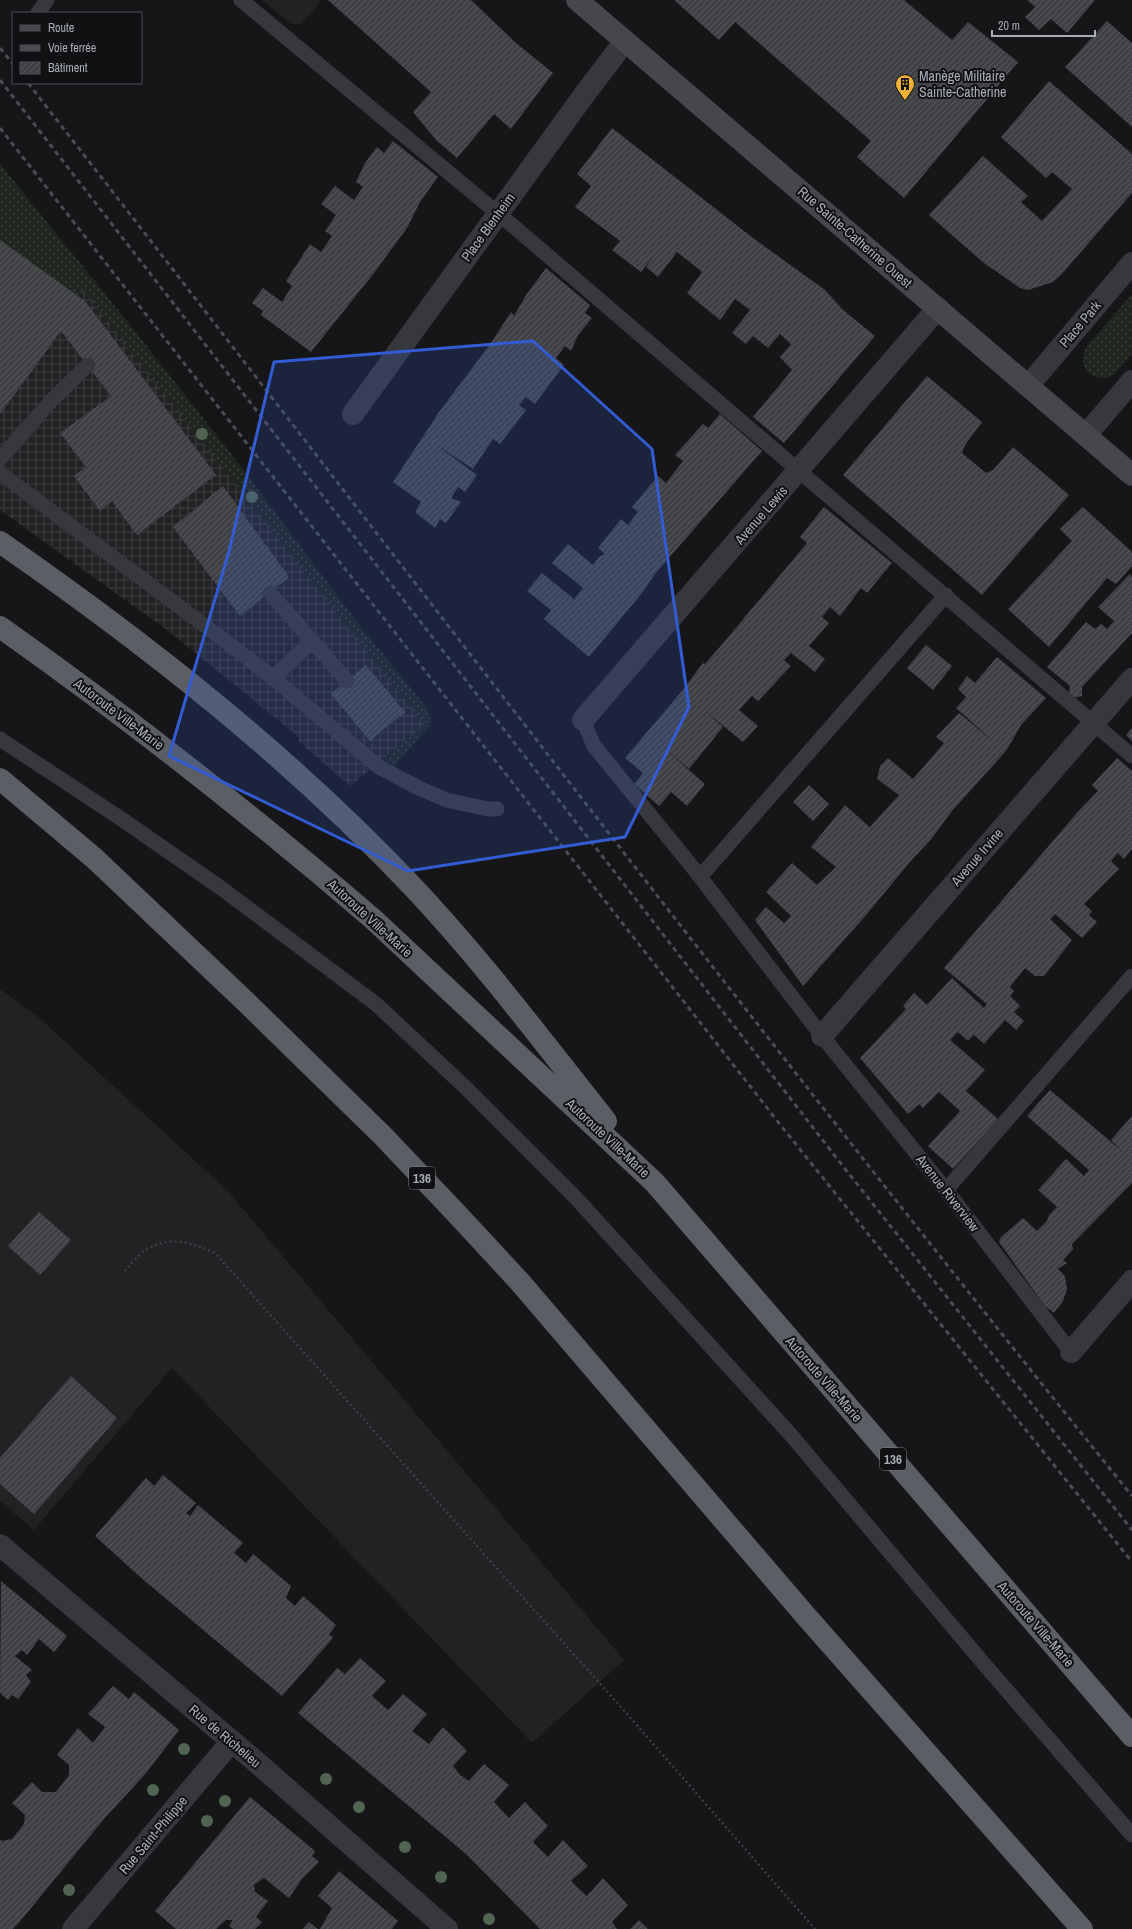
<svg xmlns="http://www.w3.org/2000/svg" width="1132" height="1929" viewBox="0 0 1132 1929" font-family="'Archivo Narrow',sans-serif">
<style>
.built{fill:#222225}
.industrial{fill:url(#industrial-grid)}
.grass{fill:url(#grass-dots)}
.building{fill:url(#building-hatch)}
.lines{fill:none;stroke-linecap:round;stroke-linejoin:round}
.path{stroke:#3d3f44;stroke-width:2.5;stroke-dasharray:2 3;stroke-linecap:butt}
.service{stroke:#37383d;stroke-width:15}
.minor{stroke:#37383d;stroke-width:22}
.secondary{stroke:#45474d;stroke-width:22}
.trunk{stroke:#5b5e65;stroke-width:22}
.rail{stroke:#4a4c52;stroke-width:3;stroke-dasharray:5 4;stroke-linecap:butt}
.tree{fill:#506452}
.marked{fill:#325cd3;fill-opacity:0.2;stroke:#325cd3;stroke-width:3;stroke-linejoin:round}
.labels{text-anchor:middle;stroke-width:4;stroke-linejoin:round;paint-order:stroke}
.shield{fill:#111113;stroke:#7b7e86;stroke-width:1}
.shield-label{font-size:13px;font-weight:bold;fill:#a8adb8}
.poi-label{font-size:14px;fill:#a8adb8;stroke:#111113;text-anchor:start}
.street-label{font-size:14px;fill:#a8adb8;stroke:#111113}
</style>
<defs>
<pattern id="industrial-grid" width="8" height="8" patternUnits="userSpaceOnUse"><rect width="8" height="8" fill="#222225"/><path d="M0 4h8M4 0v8" fill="none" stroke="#3f3f43"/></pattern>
<pattern id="grass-dots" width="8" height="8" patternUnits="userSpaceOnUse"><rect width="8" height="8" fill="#1e261f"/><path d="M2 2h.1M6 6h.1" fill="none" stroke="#3c433d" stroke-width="1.8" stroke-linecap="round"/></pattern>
<pattern id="building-hatch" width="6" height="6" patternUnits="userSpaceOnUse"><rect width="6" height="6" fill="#404145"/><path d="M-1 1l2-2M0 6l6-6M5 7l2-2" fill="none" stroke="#595a5e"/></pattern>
</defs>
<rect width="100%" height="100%" fill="#161618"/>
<path class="built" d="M262,0h60l-21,24h-10z
M0,989l36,26 191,175 397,470 -92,83 -360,-375 -138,162 -34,-29z"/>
<path class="industrial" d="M0,183l425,542 -75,61 -52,-45 2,-3 -133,-108 -167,-120z"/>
<path class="grass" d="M0,164l135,167 111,142 110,148 71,87 5,15 -38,43 -12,-7 43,-34 -342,-436 -6,7 -77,-56z
M1132,294v59c-6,7 -12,17 -19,22 -11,7 -28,1 -30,-13 -1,-5 1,-10 3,-15z"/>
<path class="building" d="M328,0h143l45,43 37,30 -42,56 -17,-15 -37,44 -21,-18 -23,-28 18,-20z
M674,0h230l48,40 16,-18 50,40 -114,136 -47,-41 14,-16 -136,-119 -16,18z
M1027,0h68l-28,33 -16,-14 -12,11 -14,-13 10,-10z
M1107,21l25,22v84l-67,-60z
M1049,81l83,73v39l-72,83 -7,6 -25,8 -8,-2 -36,-25 -55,-48 54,-59 45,40 -7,6 21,19 30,-32 -20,-17 -6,6 -45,-41z
M612,128l141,110 72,52 17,19 33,27 -91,107 -31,-26 39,-47 -12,-13 11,-13 -11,-10 -12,14 -15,-12 -7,8 -14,-11 18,-23 -15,-11 -15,21 -33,-27 15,-21 -11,-9 -14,-11 -19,25 -12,-10 8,-12 -13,17 -29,-22 8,-9 -45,-34 16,-21 -14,-12z
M393,141l45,36 -18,25 -13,26 -33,45 -63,79 -50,-37 2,-4 -11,-8 11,-15 19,14 10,-16 -6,-5 24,-37 11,8 11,-16 -7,-5 11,-16 -15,-11 14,-18 19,14 9,-13 -7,-5 9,-19 12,-16 7,6z
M0,240l85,61 131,174 -79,60 -25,-34 -12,10 -26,-35 12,-9 -26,-34 51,-37 -50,-65 -61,83z
M546,268l44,37 -5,8 7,5 -14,17 -7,16 -6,-5 -9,12 8,7 -29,39 -9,-7 -7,8 7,5 -26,34 -7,-5 -20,30 -38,-25 42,31 -12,17 -7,-5 -7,11 10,4 -15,21 -6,-4 -5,9 -20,-16 6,-10 -28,-20 46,-70 52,-69 20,-31 3,4 12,-21z
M927,376l55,46 -17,23 -3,8 24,20 7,-3 20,-23 56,48 -87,100 -139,-120z
M720,414l42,37 -107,123 -13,19 -53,64 -45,-38 7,-9 -24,-19 15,-18 32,26 9,-11 -31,-25 16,-19 25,21 6,-8 6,-3 -7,-6 23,-29 7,6 10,-13 -6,-5 26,-31 8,7 17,-22 -8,-6 28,-31 5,4z
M223,486l66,91 -49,39 -67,-89z
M824,507l68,56 -25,30 -6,-5 -21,28 -10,-9 -8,10 7,6 -20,23 16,13 -10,13 -24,-19 -7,7 7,6 -33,35 -6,-5 -13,14 19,16 -15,16 -38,-31 18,16 -34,42 -26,-22 42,37 -18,22 -16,-14 -12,14 -25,-22 9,-11 -18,-15 57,-67 21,-28 2,1 19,-22 83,-99 -7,-6z
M1083,507l49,45v14l-16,18 -9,-6 -58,69 -41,-38 64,-68 -12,-12z
M1130,574l2,3v56l-50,54v9l-8,2 -5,-6 1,-6 -23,-19 39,-45 9,7 6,-5 6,5 7,-8 -16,-14z
M926,645l26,21 -19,24 -26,-22z
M997,657l49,41 -25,27 -15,26 -54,60 -20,27 -23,25 -42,51 -64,72 -48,-66 11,-13 18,16 7,-7 -25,-24 26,-29 25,22 19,-18 -25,-20 34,-42 29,26 -4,-4 29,-32 -22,-16 3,-13 8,-8 25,21 31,-36 -8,-6 23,-24 35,29 -38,-34 10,-11 -8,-8 9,-13 8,7z
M366,665l39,47 -35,29 -39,-47z
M1132,728v13l-6,-6z
M1117,758l15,13v78l-8,10 -6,-6 -7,8 8,8 -35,35 8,7 -3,4 8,7 -15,16 -27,-24 -5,5 22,21 -28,36h-9l-10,-8 -15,19 4,4 -4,5 10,10 -6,6 10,9 -8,9 -11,-10 -21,24 -10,-9 -6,6 -10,-9 -8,8 35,30 -19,21 32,28 -45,50 -25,-23 32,-35 -21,-19 -16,16 -4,-4 -11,10 -48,-56 46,-49 -3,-3 11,-13 13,12 25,-27 32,30 3,-4 -43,-36 132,-154 22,-23 -6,-6z
M809,785l20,19 -16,17 -20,-19z
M1050,1090l73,62 -12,-12 21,-24v67l-60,61 1,5 -10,11 4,3 -9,6 7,7 2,13 -4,12 -9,12 -9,-7 -46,-64 2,-5 22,-19 14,13 10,-10 2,-6 8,-8 -19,-17 28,-31 18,17 5,-6 -62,-54z
M39,1212l32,28 -31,35 -32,-29z
M71,1376l46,42 -83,96 -34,-30v-26z
M163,1475l33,28 -10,10 4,3 8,-11 45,38 -9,10 12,10 7,-9 38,32 -5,12 9,8 8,-10 33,29 -7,9 4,4 -51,58 -143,-120 -44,-40 51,-58 8,8z
M1,1581l66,55 -13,16 -15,-13 -12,16 -5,-5 -7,6 17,14 -6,5 5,7 -13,17 -6,-4 -4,5 -8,-7z
M360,1658l26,23 -14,15 16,14 15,-16 24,20 -15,17 17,13 14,-17 24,24 -14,15 7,9 9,6 15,-17 25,21 -15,17 15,16 16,-16 23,24 -15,16 15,15 15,-17 25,26 -17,15 8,8 8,7 16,-18 25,27 -16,17 5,7h-77l-74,-75 -168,-141 39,-45 8,6z
M113,1686l16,13 5,-7 45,38 -32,42 -43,47 -82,100 -9,10h-13v-90l2,2 10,-2 12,-15 1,-9 -13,-12 20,-21 10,10h14l13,-17v-10l-12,-10 21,-27 15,15 12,-16 -17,-13z
M250,1797l65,54 -3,5 7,6 -17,17 -13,19 -25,-20 -10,7 1,7 13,9 -12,16 6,5 -7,7h-22l-4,-3 4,-6h-7l-10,9h-40l-21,-18z
M339,1871l59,50 -6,8h-72l12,-21 -14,-12z
M639,1920l9,9h-18z
M309,1922l9,7h-15z"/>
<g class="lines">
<path class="path" d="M125,1271c6,-7 14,-17 22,-22 25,-14 45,-6 68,4l405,453 195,223"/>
<path class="service" d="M241,0l278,231 613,525
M38,13l9,-13
M0,459l52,-59 36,-35
M0,473l216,161 57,44 106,89 38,20 29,13 42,9h9
M270,593l42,48
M273,678l39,-37 35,40
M583,720l11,26 100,123 128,167 124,154 125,162
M0,739l123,81 98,68 155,116 88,82 112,112 215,237 193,229 148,171
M700,877l246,-282
M946,1190l186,-214"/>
<path class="minor" d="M1028,386l104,-123
M353,414l231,-319 41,-54
M1086,435l46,-54
M583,720l355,-412
M822,1036l310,-357
M1071,1352l61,-71
M0,1545l254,215 193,169
M73,1929l159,-188"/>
<path class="secondary" d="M577,0l555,475"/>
<path class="trunk" d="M0,542c147,102 289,214 412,344 70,74 131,156 194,235
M0,627c129,91 253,189 373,292l282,264 477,553
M0,779l94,79 152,144 137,134 73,77 63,68 286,334 277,314"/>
<path class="rail" d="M0,48l13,16
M0,80l842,1085 290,365
M28,83c367,471 728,948 1104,1413
M0,128l782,999 350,435"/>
</g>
<g class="tree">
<circle cx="202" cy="434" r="6"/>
<circle cx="252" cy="497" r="6"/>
<circle cx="184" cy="1749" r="6"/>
<circle cx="326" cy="1779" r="6"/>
<circle cx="153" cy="1790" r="6"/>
<circle cx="225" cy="1801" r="6"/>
<circle cx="359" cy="1807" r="6"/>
<circle cx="207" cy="1821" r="6"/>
<circle cx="405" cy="1847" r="6"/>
<circle cx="441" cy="1877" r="6"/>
<circle cx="69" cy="1890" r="6"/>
<circle cx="489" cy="1919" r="6"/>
</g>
<path class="marked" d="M533,341l119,108 37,258 -64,130 -217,34 -239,-115 60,-205 45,-189z"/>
<defs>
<symbol id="building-pin" viewBox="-11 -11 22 30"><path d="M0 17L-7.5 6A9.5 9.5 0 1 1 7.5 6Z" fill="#f2b134" stroke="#111113"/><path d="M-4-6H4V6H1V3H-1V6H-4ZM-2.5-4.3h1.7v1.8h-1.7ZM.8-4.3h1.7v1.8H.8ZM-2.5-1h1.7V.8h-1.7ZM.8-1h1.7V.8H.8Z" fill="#111"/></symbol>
</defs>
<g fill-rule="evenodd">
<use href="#building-pin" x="894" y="73" width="22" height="30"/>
</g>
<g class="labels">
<g class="shield">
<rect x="409" y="1167" width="26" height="22" rx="3"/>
<rect x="880" y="1448" width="26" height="22" rx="3"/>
</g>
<g class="shield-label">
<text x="422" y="1183">136</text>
<text x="893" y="1464">136</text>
</g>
<g class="poi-label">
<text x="919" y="81">Manège Militaire<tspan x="919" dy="16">Sainte-Catherine</tspan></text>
</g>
<g class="street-label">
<text transform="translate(488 227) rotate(-54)" y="5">Place Blenheim</text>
<text transform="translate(855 237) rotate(41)" y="5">Rue Sainte-Catherine Ouest</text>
<text transform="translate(1080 324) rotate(-50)" y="5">Place Park</text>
<text transform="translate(761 515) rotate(-49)" y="5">Avenue Lewis</text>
<text transform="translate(119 714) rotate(37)" y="5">Autoroute Ville-Marie</text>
<text transform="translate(977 857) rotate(-49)" y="5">Avenue Irvine</text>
<text transform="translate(370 918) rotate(42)" y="5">Autoroute Ville-Marie</text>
<text transform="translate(608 1138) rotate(43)" y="5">Autoroute Ville-Marie</text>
<text transform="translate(948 1193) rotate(52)" y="5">Avenue Riverview</text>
<text transform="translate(824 1379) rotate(49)" y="5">Autoroute Ville-Marie</text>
<text transform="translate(1036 1624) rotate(49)" y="5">Autoroute Ville-Marie</text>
<text transform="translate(225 1736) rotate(40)" y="5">Rue de Richelieu</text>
<text transform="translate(153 1835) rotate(-50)" y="5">Rue Saint-Philippe</text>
</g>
</g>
<rect x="12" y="12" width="130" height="72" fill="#111113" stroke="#4d4f55"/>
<rect x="20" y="25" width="20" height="6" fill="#45474d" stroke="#4d4f55"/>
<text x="48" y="32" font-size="12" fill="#a8adb8">Route</text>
<rect x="20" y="45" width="20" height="6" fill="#4a4c52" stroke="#4d4f55"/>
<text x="48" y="52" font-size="12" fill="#a8adb8">Voie ferrée</text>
<rect x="20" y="62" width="20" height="12" fill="url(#building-hatch)" stroke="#4d4f55"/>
<text x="48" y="72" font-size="12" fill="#a8adb8">Bâtiment</text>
<path d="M992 30v6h103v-6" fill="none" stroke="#a8adb8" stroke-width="2"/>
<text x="998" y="30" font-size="12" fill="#a8adb8" stroke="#111113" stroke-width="3" paint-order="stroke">20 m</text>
</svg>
